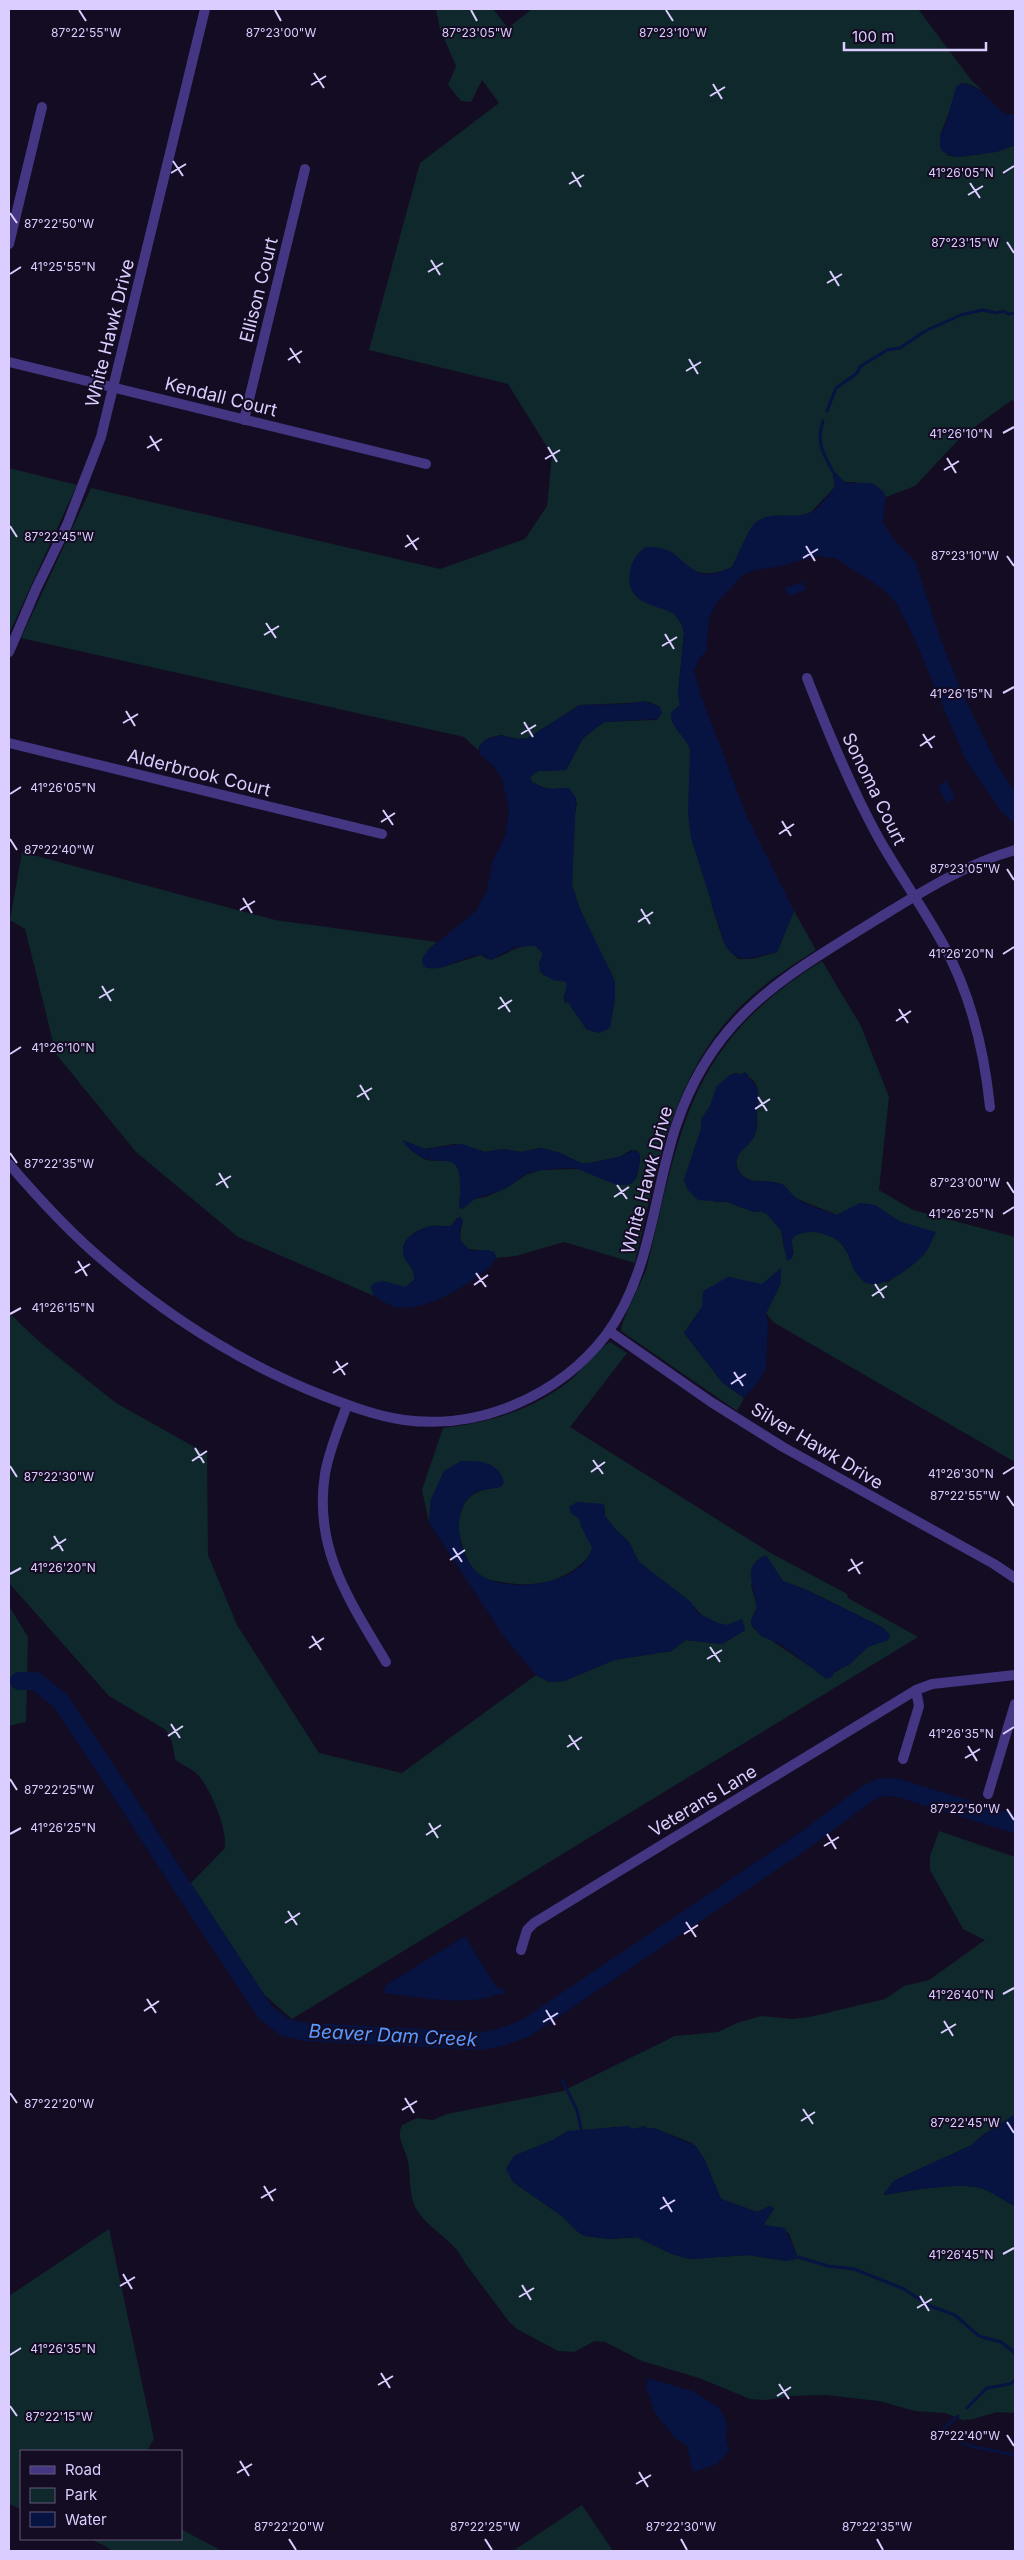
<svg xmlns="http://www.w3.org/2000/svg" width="1024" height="2560" viewBox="0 0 1024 2560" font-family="Inter,sans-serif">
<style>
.green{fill:#0f282c;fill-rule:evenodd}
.water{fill:#071340}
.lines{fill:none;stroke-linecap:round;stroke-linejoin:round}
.stream{stroke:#071340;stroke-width:3}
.river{stroke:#071340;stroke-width:18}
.street{stroke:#453683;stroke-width:10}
.ticks{fill:none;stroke:#dbcdff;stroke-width:2}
.labels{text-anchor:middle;stroke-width:4;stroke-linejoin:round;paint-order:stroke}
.street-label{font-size:18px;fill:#dbcdff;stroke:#140c22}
.water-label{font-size:19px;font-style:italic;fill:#5b99ff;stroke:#140c22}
.ticks-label{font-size:12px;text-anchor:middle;fill:#dbcdff;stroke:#140c22;stroke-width:4;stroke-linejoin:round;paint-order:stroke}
</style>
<rect width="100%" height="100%" fill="#140c22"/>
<path class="green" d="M436,9h57l15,19 24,-19h386l54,72 11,10 -14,-7 -8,-1 -21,52 7,20c12,5 56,-4 68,-10v257l-3,-2 -51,37 -46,49 -29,11 -3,-6 -28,-9h-12l-9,-11 1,16 -25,26 -60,17 -18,37c-26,12 -42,7 -60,-15l-43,26 3,12c18,10 50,20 52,43l-6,61 2,11 -9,8 5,15 12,15 2,7 22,156 11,34 5,9 10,10h14l25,-7 17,-41 22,39c-27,17 -53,34 -76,57 -69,69 -83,166 -105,256l-71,-21 -48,14 -20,2 -1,-4c-20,-10 -43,6 -32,-33l-6,-3 -6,8c-7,1 -14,-1 -20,0 -13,3 -32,13 -27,29 3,10 11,12 10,25l-9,7 -31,-4 -3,4 3,9 -136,-59 -102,-85 -80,-98 -31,-125 -15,-9 12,-68 253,68 162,22 -9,8 -2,18h3l17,-2 35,-11c2,1 4,3 7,4 10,3 31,-18 48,-13l7,8 -4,10 4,11 24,7 -1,10 -2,3 1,8 3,-1 19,28 24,-14 3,-11 -2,-31 -13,-23 -19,-42 -8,-24 2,-65 3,-17 -15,-15c-11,2 -21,1 -30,-6l-2,-5 8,-6 28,-1 17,-32 21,-16 51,-2 3,-1 2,-12 -10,-5 -70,3 -52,33 -11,1 -16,-4 -9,2 -7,3 -7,10 -14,-13 -443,-99 70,-150 349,81 85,-30 22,-33 5,-51 -44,-71 -139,-34 51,-187 79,-60 -17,-23 -11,22 -10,-1 -13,-16 8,-19 -16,-37zM404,1141l21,8 29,-5 31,8 17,-3 20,3 19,-4 19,5 21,10h9l29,-6 12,-7 7,1 2,9 -4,19 -16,5 -42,-15 -38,1 -14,5 -20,13 -20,9 -12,2 -13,10 -2,-4c1,-11 9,-43 -11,-44 -9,-1 -19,2 -27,-4 -7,-4 -12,-11 -17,-16z
M9,468l68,17 -68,149z
M822,961l39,65 28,71 -10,93 34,20 102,27v225l-242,-140 -7,-9 15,-30v-15l-19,17 -33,-8 -27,30 -18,26 39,50 21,15 -7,13 -116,-80c-1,-8 22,-51 26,-64 34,-140 42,-224 175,-306zM735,1073c24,4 25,15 22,36 -1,6 1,13 0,19 -5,15 -28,26 -18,43 9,15 25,8 39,12 10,2 11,12 20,16 12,6 26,10 39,16 39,-21 30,-9 64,7 10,5 23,7 34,10l-10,21 -37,29 -27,-3c-14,-25 -18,-50 -54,-47 -7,1 -13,2 -16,9l3,13 -10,-5 -3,-19 -14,-16 -6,-3 -7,1 -27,-10h-11l-28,-12 -4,-10 17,-51v-9l9,-14 7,-20z
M9,1313l33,31 74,59 91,51 1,101 29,70 82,128 83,20 134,-98 13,7 15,-1 50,-21 57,-9 15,-11 36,4 23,-14 -3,-10c-5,1 -11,5 -16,5 -10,0 -27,-10 -31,-18l-56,-45 -10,-20 -14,-13 -10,-13 -1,-12 -33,9 9,6c1,10 14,21 12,31 -2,6 -7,10 -12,15 -22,19 -50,22 -78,17 -7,-1 -15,-2 -22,-6 -12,-10 -18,-29 -21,-44 -1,-11 2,-28 11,-35 10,-9 23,-7 34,-14l-73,16 -2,24 -7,-33 21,-62c46,-5 89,-18 125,-46 14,-11 28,-32 42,-40l17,11 -57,74 199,125 78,42 1,4 70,39 -626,382 -31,-27 -71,-108 35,-36c2,-20 -13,-57 -27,-73 -6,-7 -16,-9 -23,-16l-3,-17 -6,-12 -57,-34 -100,-113zM765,1556l18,25 26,10 73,36 3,2 3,11c-7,2 -16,4 -22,8 -16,11 -19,22 -42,28l-71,-48 -2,-8 6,-13 -6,-22z
M9,1606l19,31 -2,85 -17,4z
M939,1831l76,26v257c-14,11 -32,18 -43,31l-78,36 -10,14c25,-4 73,-13 97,-7 11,3 23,13 34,18v207l-18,-1 -24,7 -10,1 -18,-7 -30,-2 -36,-10 -54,-6 -34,1 -25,4 -16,-1 -51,-21 -57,-17 -37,-19 -10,-1 -21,11 -16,-1 -41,-22 -7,-6 -45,-60c-10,-23 -35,-32 -48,-53 -10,-17 -5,-35 -10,-52 -3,-12 -11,-20 -5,-33l15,-7 16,2 14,-6 116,-23 112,-55 43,-4 19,-9 24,-7 32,3 17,-2 75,-18 19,-13 25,-6 56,-40 -22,-11 -33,-59v-14zM645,2126l2,3 7,-1 38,15 29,56 36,13 13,-6 4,3 -9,13v3l24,8 8,22 -10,6 -39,-6 -58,4 -18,-5 -35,-17 -26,2 -26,-3 -7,-4 -16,-16 -49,-34 1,-26 39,-16 15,-9 37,-1 8,-3 21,2z
M109,2229l45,210 -7,12h-126v58l-12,-5v-208z
M582,2505l31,46h-101l4,-2z
M181,2529l41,22h-111l-4,-4 -17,-8h91z"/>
<path class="water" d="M961,83c22,3 28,20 45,31l9,1v30l-18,7 -41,5 -13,-5 -3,-5v-12l6,-11 10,-37z
M832,470l14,13h26l11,8 3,6 -3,25 10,17 22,22 24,74 21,53 36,75 19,29v32l-14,-13 -36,-52 -52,-124 -17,-32 -13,-14 -48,-31 -19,-2 -34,10 -27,4 -12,5 -28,30 -6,14 -3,32 -7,8 -5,12 8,27 45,119 47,94 -17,41c-22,4 -37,15 -52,-7l-34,-107 -3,-25 2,-63c-4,-14 -20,-22 -19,-37l9,-8 -2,-11 6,-61c-2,-27 -30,-22 -46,-35 -16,-13 -8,-42 8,-51 8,0 20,1 27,6 23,19 27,29 59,14 6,-11 16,-38 23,-44 15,-14 39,-2 56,-11 10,-5 17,-17 24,-25z
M803,582l3,8 -18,6 -3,-8z
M644,701l16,6 2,6 -4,6 -54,3 -21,16 -17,32 -28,1 -8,6 2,5 15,7 22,-1 7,10 -4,87 8,24 35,72v18l-5,29 -11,5 -12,-3 -19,-28 -4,-2 3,-18 -14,-2 -13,-8 -1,-8 4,-10 -7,-8 -20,1 -25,13c-3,-1 -6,-5 -10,-5 -18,-1 -41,21 -58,11l-1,-7 6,-9 48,-39 11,-21 5,-27 13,-27 4,-26 -7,-31 -7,-11 -15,-14 -1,-8 6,-6 16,-5 16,4 11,-1 52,-33 47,-1z
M946,781l9,17 -8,5 -9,-17z
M744,1072l4,2v3c14,11 10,18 9,33 -1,10 1,18 -3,27 -7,12 -25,19 -15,35 9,14 25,7 39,11 9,2 10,8 17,14 6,7 32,14 42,18l23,-12 15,2 26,17 35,10c-4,7 -6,15 -11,21 -10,12 -46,41 -62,28 -20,-17 -6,-40 -44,-48 -9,-2 -19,-1 -26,4 -3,7 2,14 -1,21l-5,3 -6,-31 -14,-16 -6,-3 -7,1 -27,-10 -29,-2 -10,-10 -4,-10 17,-51v-9l9,-14 7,-20 14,-12h11z
M402,1140l23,9 37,-5 23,8 17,-3 20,3 19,-4 19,5 21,10h9l29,-6 15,-7 6,4c0,8 -1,25 -8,29 -16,9 -45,-15 -62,-15 -6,0 -34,2 -38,4 -10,3 -17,11 -26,16 -10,5 -20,7 -29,10 -7,3 -9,9 -16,11l-2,-4c8,-76 -25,-20 -57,-65z
M460,1216l3,5 -4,11 2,9 10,10 16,-1 7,2 2,6 -5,8c-23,19 -65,47 -96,41 -7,-2 -14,-7 -21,-11l-3,-9 3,-4 9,-2 22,6 9,-7c1,-12 -4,-13 -9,-21 -9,-18 12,-29 26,-33 6,-1 13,1 20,0z
M781,1268v15l-15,30 2,10 -2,44 -6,13 -16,18 -21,-15 -39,-50 18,-26 1,-16 25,-14 34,7z
M461,1461c19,0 37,0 43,21l-3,5c-11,3 -24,1 -32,10 -19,20 -9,66 13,79 28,18 101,9 110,-28l-11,-22 -2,-7 -8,-6 -2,-6 8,-5 27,2 1,12 10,13 14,13 10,20 52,40 7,11 20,10 9,2 15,-6 3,11 -23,14 -36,-4 -15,11 -57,9 -50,21 -15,1 -13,-7 -31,-37 -76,-115 2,-24 13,-28z
M766,1555l17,26 26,10 73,36 8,8 -2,5 -20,7 -19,18 -14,6 -3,6 -6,2 -44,-34 -21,-9 -10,-12c0,-6 4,-9 5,-15 3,-18 -19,-42 10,-54z
M465,1936l31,51 7,2 2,4 -2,2 -5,-1c-31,13 -80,3 -114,-1l2,-8z
M1015,2114v92c-11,-5 -23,-15 -35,-18 -25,-6 -71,3 -97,7l11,-14 12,-6 66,-30c11,-13 29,-20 43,-31z
M628,2126l6,3 12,-3 1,3 7,-1 42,18 9,14 16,39 36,13 13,-6 4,3 -9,13v3l20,3 12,27 -1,4 -9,2 -39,-6 -58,4 -18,-5 -35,-17 -26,2 -26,-3 -7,-4 -16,-16 -49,-34 -7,-13 8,-13 39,-16 15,-9z
M648,2378l44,13 28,17 7,16 -1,15 3,12 -12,13 -24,8 -6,-26 -13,-9 -19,-24 -9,-27z"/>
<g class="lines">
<path class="stream" d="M827,411l9,-23 20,-14 5,-8 26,-16 13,-2 25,-17 36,-16 21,-5 15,3 6,-2 6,3 6,-1
M823,421c-7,21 0,32 9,49
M562,2080l15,30 4,19
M798,2257l30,9 26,3 50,20 26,17 25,9 24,21 22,6 14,11
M967,2408l20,-20 23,-4 5,-4
M958,2416l-15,13 -1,4 28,13 45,9"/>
<path class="river" d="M19,1681h16l25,19 205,312 19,15 23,5 175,9 20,-4 24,-9 283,-191 56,-42 14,-7 16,-1 120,37"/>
<path class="street" d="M9,244l33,-137
M9,362l417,102
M244,420l61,-251
M9,652l27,-63 31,-64 34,-88 104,-428
M807,678c21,54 43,108 71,159 20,36 45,70 65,107 28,50 41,105 47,163
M9,743l373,91
M9,1164c30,35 61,69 97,99 64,55 139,102 218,133 26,10 52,20 80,24 76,10 155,-24 202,-85 45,-61 47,-140 70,-209 37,-112 110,-150 203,-208 44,-27 87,-54 136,-68
M609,1331l102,71 72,45 211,117 21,14
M347,1405c-8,23 -18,45 -22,69 -12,75 25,127 61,188
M903,1759l16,-53 -3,-16
M988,1794l27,-90
M521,1950l6,-20 7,-7 382,-233 16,-6 83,-9"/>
</g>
<path class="ticks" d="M79,10l7,11M275,10l6,11M471,10l6,11M666,10l7,11M314,73l10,15M713,84l9,15M311,85l15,-9M710,96l15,-9M173,161l10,15M572,172l9,15M171,173l15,-9M1003,173l11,-7M970,183l10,15M569,184l15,-9M968,195l15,-9M10,213l7,10M1007,242l7,11M431,260l9,15M830,271l9,15M428,272l15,-9M10,274l11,-7M827,283l15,-9M290,348l10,15M689,359l9,15M288,360l14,-9M686,371l15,-9M1003,433l11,-6M150,436l9,15M548,447l9,15M147,448l15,-9M947,458l9,15M545,459l15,-9M944,470l15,-9M10,526l7,11M407,535l10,15M806,546l9,15M405,547l14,-9M1007,556l7,10M803,558l15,-9M266,623l10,15M665,634l9,15M264,635l15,-9M662,646l15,-9M1003,693l11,-6M126,711l9,15M524,722l9,15M123,723l15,-9M521,734l15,-9M923,734l9,14M920,746l15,-10M10,794l11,-7M383,810l10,15M782,821l9,15M381,822l14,-9M779,834l15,-10M10,839l7,11M1007,869l7,11M243,898l9,15M641,909l9,15M240,910l15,-9M638,922l15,-10M1003,954l11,-7M102,986l9,15M500,997l10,15M99,998l15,-9M498,1009l14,-9M899,1009l9,14M896,1021l15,-10M10,1054l11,-7M360,1085l9,15M357,1097l15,-9M758,1097l9,14M755,1109l15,-10M10,1153l7,10M219,1173l9,15M1007,1182l7,11M216,1185l15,-9M617,1185l10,14M614,1197l15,-10M1003,1214l11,-7M78,1261l9,15M75,1273l15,-9M476,1273l10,14M875,1284l9,14M474,1285l14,-10M872,1296l15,-10M10,1314l11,-6M336,1361l9,14M734,1372l9,14M333,1373l15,-10M731,1384l15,-10M195,1448l9,15M593,1460l10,14M192,1461l15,-10M10,1466l7,11M591,1472l14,-10M1003,1474l11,-7M1007,1496l7,10M54,1536l9,15M453,1548l9,14M51,1549l15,-10M851,1559l9,15M450,1560l15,-10M848,1571l15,-9M10,1574l11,-6M312,1636l9,14M710,1647l10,15M309,1648l15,-10M707,1659l15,-9M171,1724l9,14M1003,1734l11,-7M569,1735l10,15M168,1736l15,-10M968,1746l9,15M567,1747l15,-10M965,1758l15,-9M10,1779l7,11M1007,1809l7,11M429,1823l9,15M10,1834l11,-6M827,1834l9,15M426,1835l15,-10M824,1846l15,-9M288,1911l9,14M686,1922l10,15M285,1923l15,-10M684,1934l14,-9M1003,1994l11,-6M147,1999l9,14M546,2010l9,15M144,2011l15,-10M944,2021l9,15M543,2022l15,-9M941,2033l15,-9M10,2093l7,10M405,2098l9,15M803,2109l10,15M402,2110l15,-9M801,2121l14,-9M1007,2122l7,11M264,2186l9,15M663,2197l9,15M261,2198l15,-9M660,2209l15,-9M1003,2254l11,-6M123,2274l9,15M522,2285l9,15M120,2286l15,-9M920,2296l9,15M519,2297l15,-9M917,2308l15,-9M10,2355l11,-7M381,2373l9,15M779,2384l10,15M378,2385l15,-9M777,2396l14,-9M10,2406l7,10M1007,2435l7,11M240,2461l9,15M639,2472l9,15M237,2473l15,-9M636,2484l15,-9M289,2539l7,11M485,2539l7,11M681,2539l6,11M877,2539l6,11"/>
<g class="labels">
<g class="street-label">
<text transform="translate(259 290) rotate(-76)" y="6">Ellison Court</text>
<text transform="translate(110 333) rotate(-76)" y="6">White Hawk Drive</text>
<text transform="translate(221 397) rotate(14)" y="6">Kendall Court</text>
<text transform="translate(199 773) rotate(14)" y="6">Alderbrook Court</text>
<text transform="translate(874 789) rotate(64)" y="6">Sonoma Court</text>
<text transform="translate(647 1180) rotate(-75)" y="6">White Hawk Drive</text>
<text transform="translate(817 1446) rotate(31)" y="6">Silver Hawk Drive</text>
<text transform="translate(703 1801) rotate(-31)" y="6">Veterans Lane</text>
</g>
<g class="water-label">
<text transform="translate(393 2035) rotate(3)" y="7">Beaver Dam Creek</text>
</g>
</g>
<g class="ticks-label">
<text x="673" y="37">87°23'10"W</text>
<text x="86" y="37">87°22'55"W</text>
<text x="281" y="37">87°23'00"W</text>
<text x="477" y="37">87°23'05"W</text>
<text x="961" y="177">41°26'05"N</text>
<text x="59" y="228">87°22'50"W</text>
<text x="965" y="247">87°23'15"W</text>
<text x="63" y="271">41°25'55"N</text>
<text x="961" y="438">41°26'10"N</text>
<text x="59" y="541">87°22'45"W</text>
<text x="965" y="560">87°23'10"W</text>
<text x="961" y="698">41°26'15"N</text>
<text x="63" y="792">41°26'05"N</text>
<text x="59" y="854">87°22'40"W</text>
<text x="965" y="873">87°23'05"W</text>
<text x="961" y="958">41°26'20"N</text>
<text x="63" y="1052">41°26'10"N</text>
<text x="59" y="1168">87°22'35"W</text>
<text x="965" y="1187">87°23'00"W</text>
<text x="961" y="1218">41°26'25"N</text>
<text x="63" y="1312">41°26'15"N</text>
<text x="961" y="1478">41°26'30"N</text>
<text x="59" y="1481">87°22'30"W</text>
<text x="965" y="1500">87°22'55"W</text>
<text x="63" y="1572">41°26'20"N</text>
<text x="961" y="1738">41°26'35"N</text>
<text x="59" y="1794">87°22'25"W</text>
<text x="965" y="1813">87°22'50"W</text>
<text x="63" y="1832">41°26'25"N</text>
<text x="961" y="1999">41°26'40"N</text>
<text x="59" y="2108">87°22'20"W</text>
<text x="965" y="2127">87°22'45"W</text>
<text x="961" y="2259">41°26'45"N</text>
<text x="63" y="2353">41°26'35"N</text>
<text x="59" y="2421">87°22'15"W</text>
<text x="965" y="2440">87°22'40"W</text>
<text x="289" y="2531">87°22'20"W</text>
<text x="485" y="2531">87°22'25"W</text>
<text x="681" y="2531">87°22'30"W</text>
<text x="877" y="2531">87°22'35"W</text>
</g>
<rect width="1024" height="2560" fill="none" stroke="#dbcdff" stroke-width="20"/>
<rect x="20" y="2450" width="162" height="90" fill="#140c22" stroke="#64597a"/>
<rect x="30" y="2466" width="25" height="8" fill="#453683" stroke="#64597a"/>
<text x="65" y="2475" font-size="15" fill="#dbcdff">Road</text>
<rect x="30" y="2488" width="25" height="15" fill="#0f282c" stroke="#64597a"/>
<text x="65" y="2500" font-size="15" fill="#dbcdff">Park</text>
<rect x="30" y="2512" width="25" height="15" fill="#071340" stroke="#64597a"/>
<text x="65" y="2525" font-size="15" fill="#dbcdff">Water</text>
<path d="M844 42v8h142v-8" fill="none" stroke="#dbcdff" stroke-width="2.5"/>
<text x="852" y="42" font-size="15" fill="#dbcdff" stroke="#140c22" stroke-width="4" paint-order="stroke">100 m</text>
</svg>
